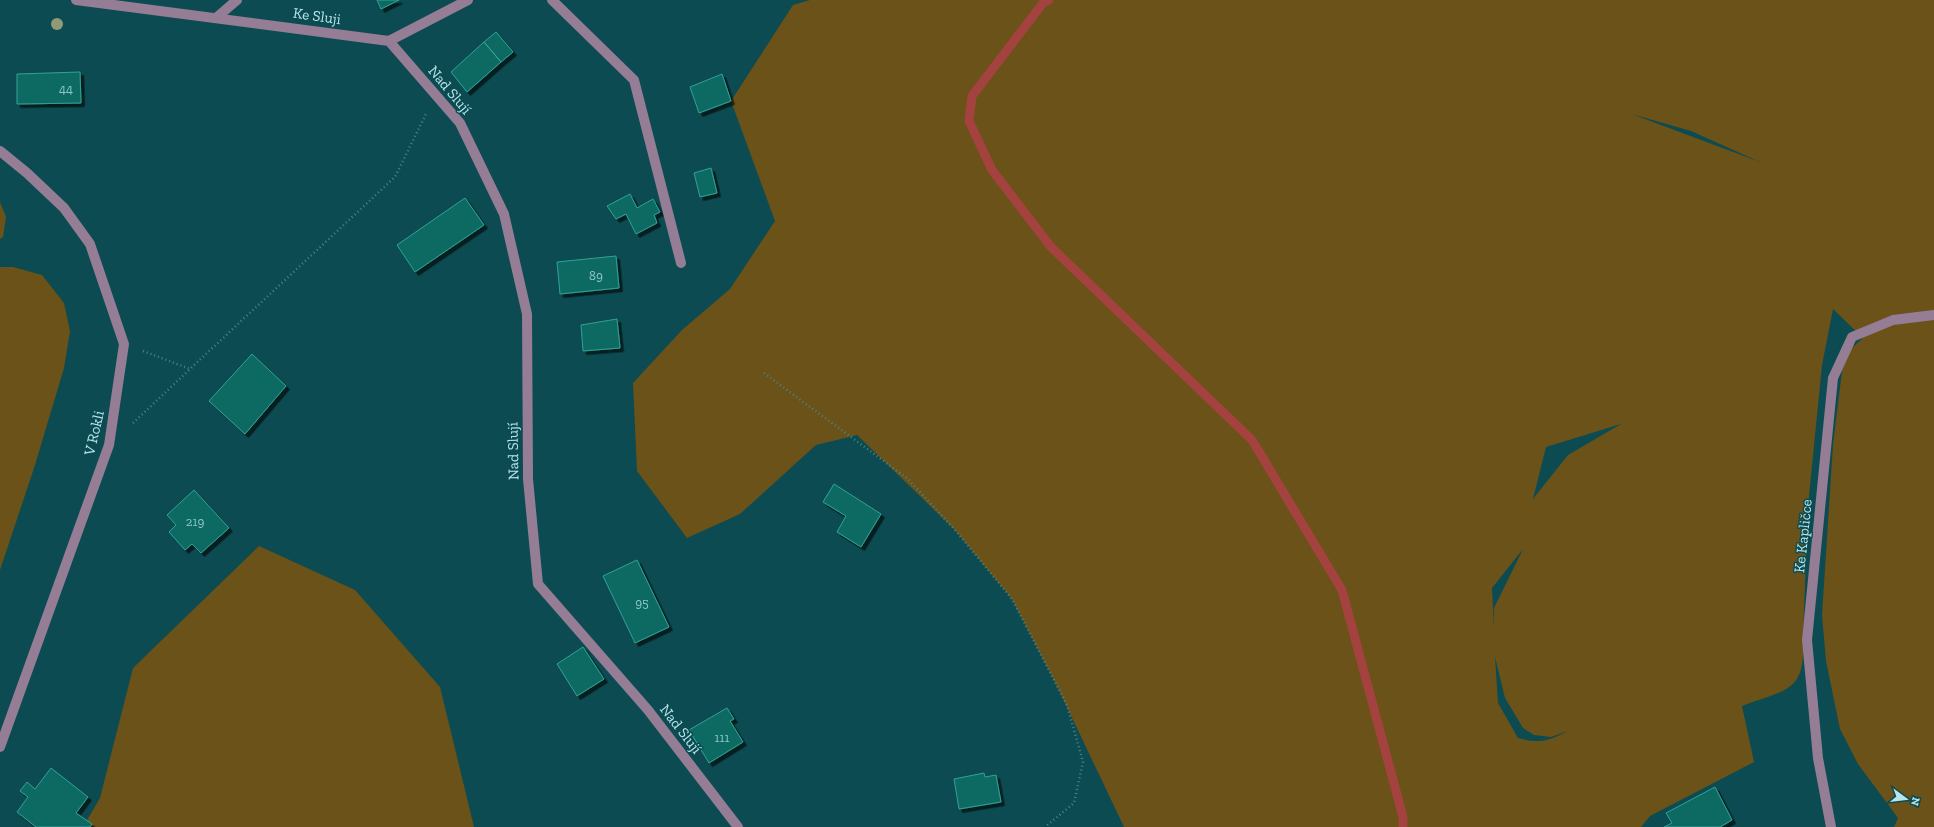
<svg xmlns="http://www.w3.org/2000/svg" width="1934" height="827" viewBox="0 0 1934 827" font-family="'Zilla Slab',serif">
<style>
.green{fill:#6b5219;fill-rule:evenodd}
.lines{fill:none;stroke-linecap:round;stroke-linejoin:round}
.stream{stroke:#a4423f;stroke-width:9}
.building{fill:#116b63;stroke:#31a195;filter:url(#shadow)}
.path{stroke:#4b848a;stroke-width:2.5;stroke-dasharray:1 3;stroke-linecap:butt}
.minor{stroke:#947d95;stroke-width:10}
.tree{fill:#919a76}
.labels{text-anchor:middle;stroke-width:3;stroke-linejoin:round;paint-order:stroke}
.number-label{font-size:13px;fill:#8dc7c9}
.street-label{font-size:15px;fill:#b6e6eb;stroke:#0c4b51}
</style>
<defs>
<filter id="shadow"><feDropShadow dx="3.5" dy="3.5" stdDeviation="0" flood-color="#0009"/></filter>
</defs>
<rect width="100%" height="100%" fill="#0c4b51"/>
<path class="green" d="M810,0h1124v827h-40l4,-9 -40,-54 -18,-35 -14,-68 -4,-46 11,-170 10,-82 9,-15 11,-10 -30,-29 -11,56 -14,141 -5,131c3,56 -16,52 -61,69l12,56 -104,54 -9,11h-517l-68,-143 -44,-85 -57,-69 -98,-95 -41,10 -76,69 -53,24 -50,-67 -4,-88 49,-53 48,-41 45,-68 -44,-120 62,-96zM1628,113l63,18 69,31 -131,-49zM1621,424l-53,31 -35,44 13,-52zM1523,549l-29,59v20l-2,-40zM1495,657l10,41 18,30 11,7 17,2 17,-6c-19,10 -29,13 -50,7l-20,-35z
M0,202l6,15 -3,20 -3,2z
M0,267h13l29,8 22,28 6,28 -6,37 -29,97 -35,105z
M259,546l96,44 85,97 34,140h-391l17,-29 33,-130z"/>
<g class="lines">
<path class="stream" d="M1049,0l-6,3 -71,93 -3,25 23,49 59,77 201,193 90,150 61,227v10"/>
</g>
<path class="building" d="M377,0h22l-18,9z
M496,32l17,20 -12,10 -17,-20z
M484,42l17,20 -34,30 -16,-20z
M80,72l1,31 -64,1v-30z
M722,74l9,27 -32,12 -9,-26z
M711,168l6,25 -17,4 -6,-24z
M630,194l7,14 16,-9 7,13 -6,3 3,8 -21,11 -10,-20 -10,5 -9,-13z
M465,198l19,27 -69,47 -18,-27z
M616,256l3,32 -59,6 -3,-32z
M617,319l3,29 -37,3 -2,-26z
M252,354l34,32 -41,48 -36,-33z
M834,484l47,30 -20,33 -24,-15 9,-16 -23,-14z
M194,490l35,38 -28,25 -9,-9 -7,6 -16,-18 7,-7 -9,-10z
M637,560l32,67 -34,16 -32,-67z
M583,647l21,32 -27,17 -20,-32z
M727,708l7,11 -4,2 13,21 -34,21 -20,-33z
M51,768l37,29 -12,16 16,11 -2,3h-54l-19,-15 11,-15 -8,-6 7,-9 8,7z
M984,773l1,4 11,-2 5,27 -42,7 -5,-30z
M1715,787l17,33 -12,7h-56l8,-4 -6,-10z"/>
<g class="lines">
<path class="path" d="M143,351l47,18 205,-192 31,-63
M764,373l144,106 47,51 57,69 55,106 16,57 -9,41 -29,24
M133,423l57,-54"/>
<path class="minor" d="M76,0l313,41
M552,0l82,80 47,183
M216,18l21,-18
M389,41l71,82 44,91 23,100 1,165 10,105 110,126 90,117
M389,41l79,-41
M0,151l27,22 37,35 26,36 34,100 -15,101 -109,302
M1831,827l-13,-69 -11,-118 26,-262 19,-41 41,-17 41,-5"/>
</g>
<circle class="tree" cx="57" cy="24" r="6"/>
<g class="labels">
<g class="number-label">
<text x="66" y="93">44</text>
<text x="596" y="280">89</text>
<text x="195" y="526">219</text>
<text x="642" y="607">95</text>
<text x="722" y="742">111</text>
</g>
<g class="street-label">
<text transform="translate(317 16) rotate(8)" y="5">Ke Sluji</text>
<text transform="translate(450 90) rotate(50)" y="5">Nad Slují</text>
<text transform="translate(94 433) rotate(-77)" y="5">V Rokli</text>
<text transform="translate(513 451) rotate(-91)" y="5">Nad Slují</text>
<text transform="translate(1803 536) rotate(-84)" y="5">Ke Kapličce</text>
<text transform="translate(681 729) rotate(52)" y="5">Nad Slují</text>
</g>
</g>
<g transform="translate(1906 799) rotate(105)" stroke="#0c4b51" stroke-width="3" paint-order="stroke">
<path d="M0-3L7 15L0 10L-7 15Z" fill="#b6e6eb"/>
<text y="-6" font-size="11" font-weight="bold" text-anchor="middle" fill="#b6e6eb">N</text>
</g>
</svg>
